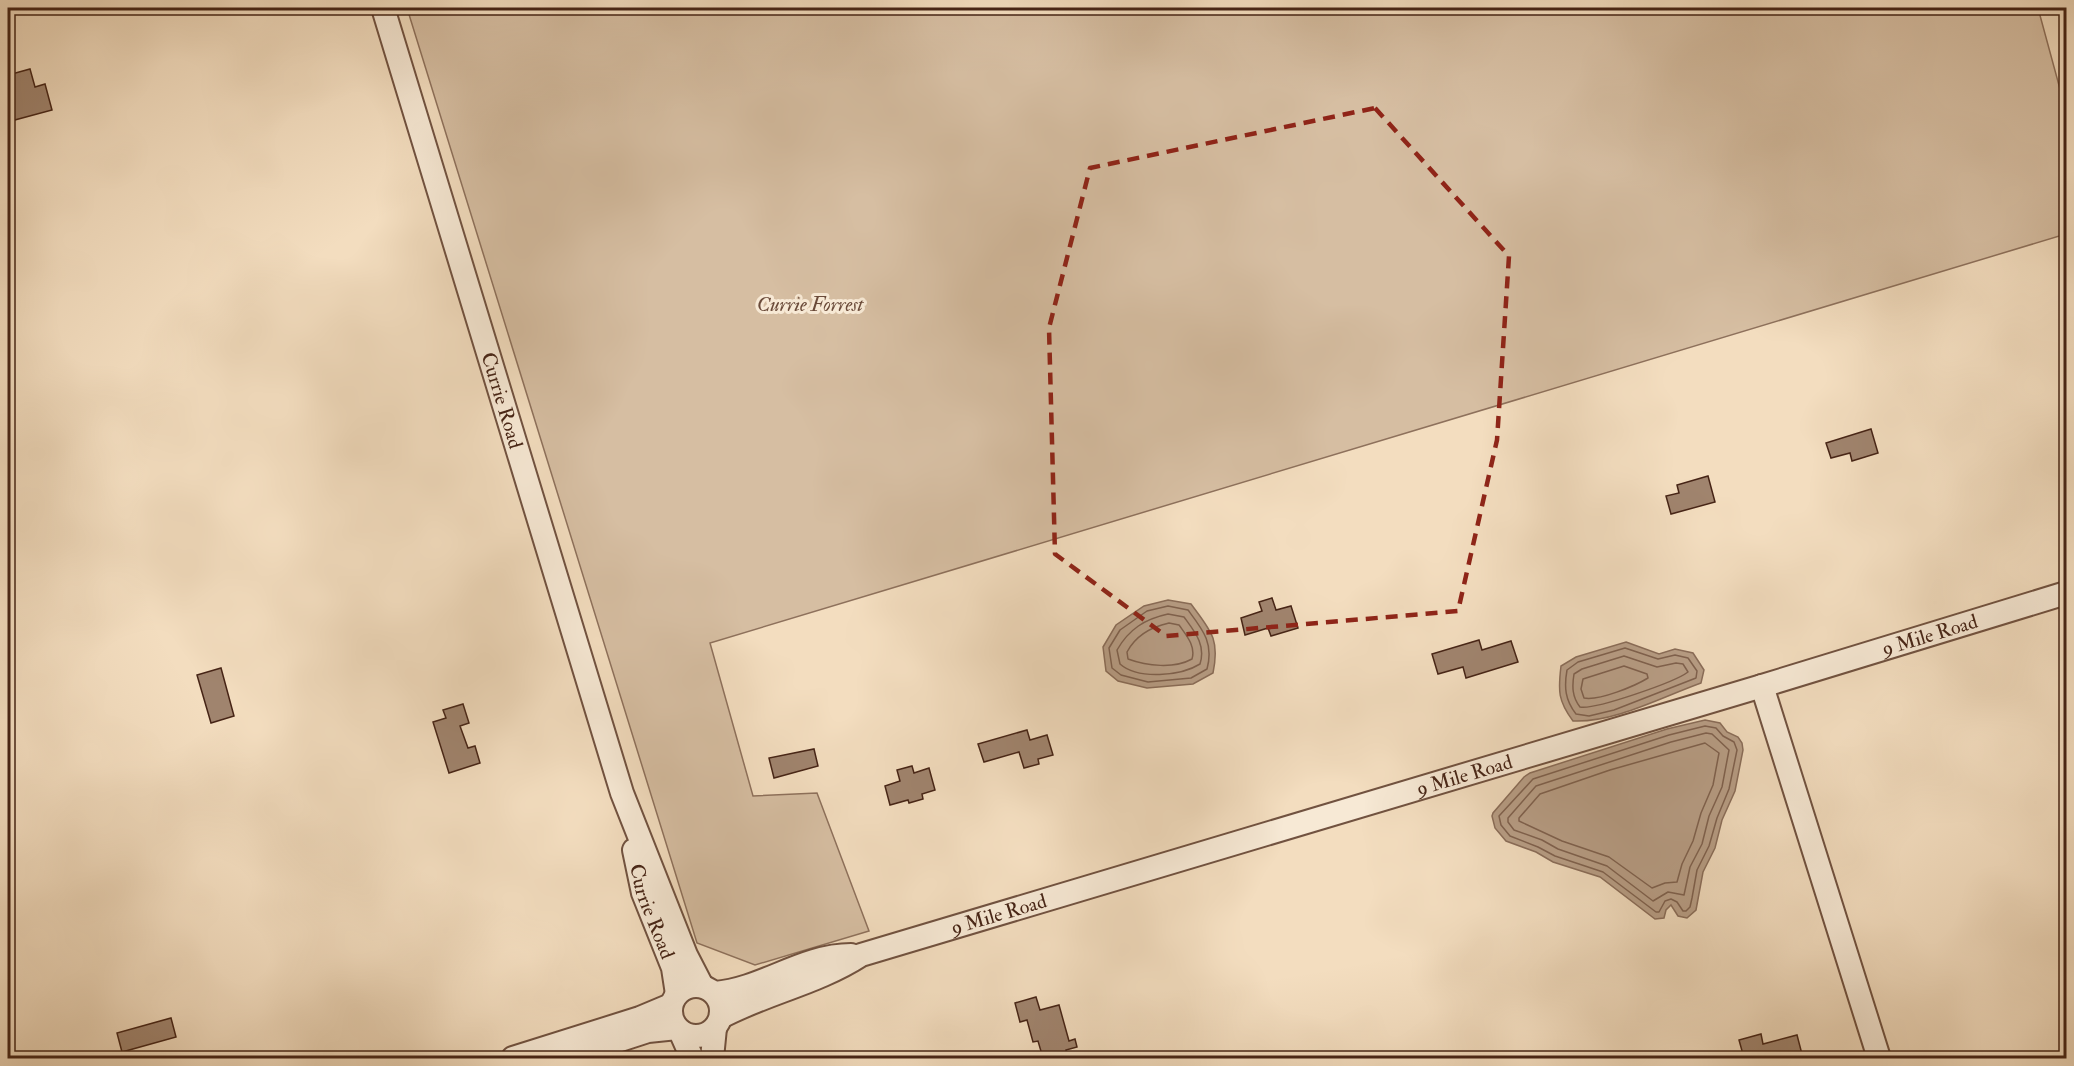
<svg xmlns="http://www.w3.org/2000/svg" width="2074" height="1066" viewBox="0 0 2074 1066" font-family="'IM FELL Double Pica',serif">
<style>
.green{fill:#d6bea2;stroke:#8e715c;stroke-width:1.5}
.water{fill:#b89e86;stroke:#8a6d59;stroke-width:1.5}
.lines{fill:none;stroke-linecap:round;stroke-linejoin:round}
.shore{stroke:#7f614e;stroke-width:1.5}
.building{fill:#a0846e;stroke:#462416;stroke-width:1.5}
.minor-casing{stroke:#715240;stroke-width:26}
.minor{stroke:#f7e9d5;stroke-width:22}
.marked{fill:none;stroke:#8f2418;stroke-width:4.5;stroke-dasharray:12 8;stroke-linejoin:round}
.labels{text-anchor:middle;stroke-width:6;stroke-linejoin:round;paint-order:stroke}
.park-label{font-size:20px;font-style:italic;fill:#6a4a39;stroke:#f7e9d5}
.street-label{font-size:20px;fill:#462416;stroke:#f7e9d5}
</style>
<rect width="100%" height="100%" fill="#f3ddbf"/>
<filter id="stains"><feTurbulence type="fractalNoise" baseFrequency=".00333" numOctaves="4"/><feColorMatrix values="0 0 0 0 .2 0 0 0 0 .09 0 0 0 0 .02 0 0 0 .5 -.17"/></filter>
<radialGradient id="worn" r=".72"><stop offset=".6" stop-color="#630" stop-opacity="0"/><stop offset="1" stop-color="#630" stop-opacity=".3"/></radialGradient>
<path class="green" d="M407,8h1631l28,103v123l-1356,409 43,153 64,-3 52,138 -114,34 -58,-22z"/>
<path class="water" d="M1168,600l23,4c20,27 29,35 22,69l-20,11 -46,4 -29,-7 -12,-10 -3,-24 13,-22 28,-19z
M1626,642l33,12 16,-5 18,4 11,17 -3,13c-39,14 -87,40 -128,38 -15,-20 -15,-30 -12,-55l15,-9z
M1705,720l15,3 7,9 11,5 4,6 1,7 -8,41 -13,29 -7,28 -12,24 -7,38 -9,8 -9,-2 -7,-11 -5,5 -2,8 -9,1 -55,-42 -47,-15 -17,-10 -30,-11 -11,-13 -3,-12 1,-3 31,-36 6,-4 137,-44z"/>
<g class="lines">
<path class="shore" d="M1168,606l20,4c15,20 26,33 19,59l-16,9 -43,4 -27,-7 -9,-7 -3,-20 11,-18 27,-19z
M1168,614l16,3c11,15 22,28 16,47 -19,12 -62,16 -80,0l-3,-14c12,-21 28,-31 51,-36z
M1169,623l10,2c7,10 17,21 13,34 -18,10 -45,7 -64,0l-1,-7c9,-17 24,-25 42,-29z
M1625,648l33,11 17,-4 13,3 9,13 -1,7 -82,32 -25,6 -13,-2c-11,-14 -12,-27 -9,-44l11,-8z
M1624,656l33,11 19,-4 7,1 5,8c-13,10 -93,38 -108,35 -8,-10 -8,-21 -6,-33l8,-5z
M1624,666l23,8 1,4c-13,8 -49,23 -64,20l-3,-9 2,-10z
M1705,726l11,2 7,8 11,6 3,8 -8,39 -12,29 -8,28 -12,24 -5,28 -2,9 -4,4h-3l-6,-9 -6,-3 -6,2 -6,11h-3l-53,-40 -48,-16 -17,-9 -28,-11 -9,-11 -2,-9 34,-37 136,-44z
M1706,733l6,1 17,16 -7,37 -13,29 -7,28 -12,23 -6,28 -16,-3 -15,9 -46,-35 -49,-17 -16,-9 -28,-10 -6,-8v-4l28,-32 135,-44z
M1705,743l14,10 -6,32 -12,28 -8,28 -11,23 -5,18 -12,1 -13,5 -43,-31 -47,-16 -43,-20v-3l21,-24 70,-24z"/>
</g>
<path class="building" d="M30,69l5,18 10,-3 7,26 -41,11 -3,-14v-32z
M1871,429l7,24 -26,8 -2,-8 -19,5 -5,-15z
M1708,476l7,26 -44,12 -5,-18 13,-3 -2,-8z
M1272,598l4,12 15,-4 7,22 -27,8 -3,-8 -23,7 -4,-17 21,-7 -3,-9z
M1479,640l3,10 29,-9 7,21 -52,16 -3,-11 -25,7 -6,-20z
M221,668l13,48 -23,7 -14,-48z
M463,704l6,19 -9,3 8,22 7,-2 5,17 -31,10 -16,-51 13,-4 -3,-8z
M1027,730l3,10 17,-5 6,20 -15,4 1,5 -15,4 -5,-16 -35,10 -6,-18z
M814,749l4,17 -44,12 -5,-20z
M912,766l2,7 15,-5 6,22 -13,4 1,5 -14,4 -1,-3 -18,5 -5,-19 15,-5 -3,-11z
M1036,997l4,13 19,-5 10,36 6,-2 2,8 -11,3 2,8h-25l-5,-17 -5,1 -6,-22 -7,2 -5,-19z
M171,1018l5,19 -54,15 -5,-19z
M1761,1034l2,10 34,-9 6,23h-59l-5,-18z"/>
<g class="lines">
<defs>
<g id="minor">
<path id="s1" d="M383,8l239,785 64,162 16,31"/>
<path d="M1762,686l117,372"/>
<path id="s2" d="M634,850l9,43 30,75 4,26"/>
<circle cx="696" cy="1011" r="25"/>
<path d="M715,993c48,-4 87,-38 136,-38"/>
<path id="s3" d="M721,1017c45,-24 97,-34 140,-62l901,-269 304,-93"/>
<path d="M680,1031l12,27"/>
<path d="M513,1058l127,-40 31,-13"/>
<path d="M565,1058l83,-27 29,-3"/>
<path d="M712,1058l3,-30"/>
</g>
</defs>
<use href="#minor" class="minor-casing"/>
<use href="#minor" class="minor"/>
</g>
<path class="marked" d="M1375,108l134,148 -12,184 -39,171 -292,25 -111,-82 -6,-226 41,-160z"/>
<g class="labels">
<g class="park-label">
<text x="810" y="311">Currie Forrest</text>
</g>
<g class="street-label">
<text dy="7" stroke="none"><textPath href="#s1" startOffset="410">Currie Road</textPath></text>
<text dy="7" stroke="none"><textPath href="#s3" startOffset="1269">9 Mile Road</textPath></text>
<text dy="7" stroke="none"><textPath href="#s3" startOffset="783">9 Mile Road</textPath></text>
<text dy="7" stroke="none"><textPath href="#s2" startOffset="64">Currie Road</textPath></text>
<text dy="7" stroke="none"><textPath href="#s3" startOffset="297">9 Mile Road</textPath></text>
</g>
</g>
<rect width="2074" height="1066" fill="none" stroke="#f3ddbf" stroke-width="30"/>
<rect x="9" y="9" width="2056" height="1048" fill="none" stroke="#462416" stroke-width="3"/>
<rect x="15" y="15" width="2044" height="1036" fill="none" stroke="#462416" stroke-width="1.5"/>
<rect width="100%" height="100%" filter="url(#stains)"/>
<rect width="100%" height="100%" fill="url(#worn)"/>
</svg>
